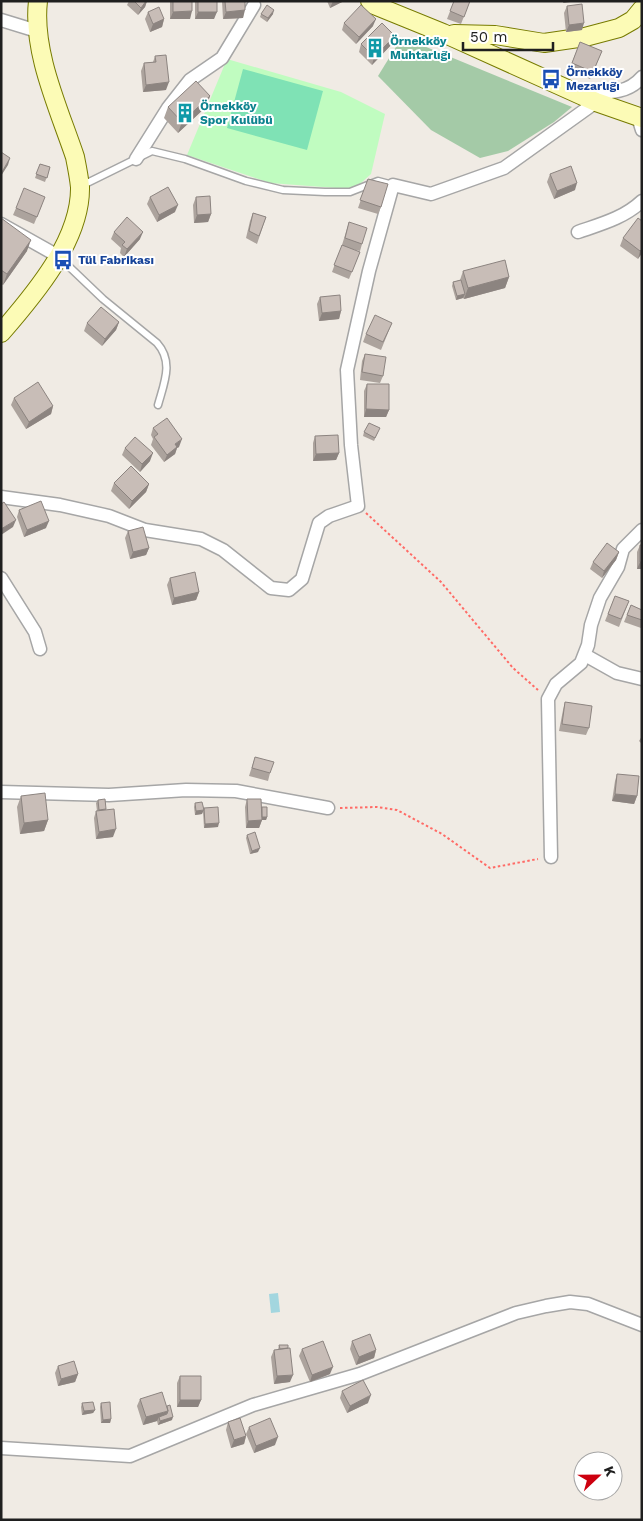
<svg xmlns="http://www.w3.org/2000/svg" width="643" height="1521" viewBox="0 0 643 1521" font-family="'Work Sans',sans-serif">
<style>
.cemetery{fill:#a4caa7}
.park{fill:#c0fcc0}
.pitch{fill:#7fe2b5}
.water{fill:#a3d6df}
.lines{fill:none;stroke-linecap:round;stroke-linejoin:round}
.lane-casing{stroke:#a6a6a6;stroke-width:9}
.street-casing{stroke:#a6a6a6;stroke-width:15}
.secondary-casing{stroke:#777b00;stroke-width:20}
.path{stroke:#ff6b66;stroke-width:2;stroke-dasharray:2.5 2.5;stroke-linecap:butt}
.lane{stroke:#fff;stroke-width:6}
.street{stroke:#fff;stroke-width:12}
.secondary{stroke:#fcfbb6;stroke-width:18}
.wall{fill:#aca39d}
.shaded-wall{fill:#8c8480}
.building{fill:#c8bdb7;stroke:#8c8480}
.labels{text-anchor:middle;stroke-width:4;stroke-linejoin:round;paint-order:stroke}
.culture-label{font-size:12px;font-weight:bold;fill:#0d838f;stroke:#fff;text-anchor:start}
.transit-label{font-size:12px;font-weight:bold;fill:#164399;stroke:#fff;text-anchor:start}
</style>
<rect width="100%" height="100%" fill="#f0ebe4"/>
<path class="cemetery" d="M402,37l170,70 -18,15 -46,29 -28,7 -49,-28 -53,-54z"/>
<path class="park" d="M227,59l114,33 44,22 -14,60 -10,9 -12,6 -79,-6 -83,-28z"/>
<path class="pitch" d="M243,69l80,22 -16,59 -80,-22z"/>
<path class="water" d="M278,1293l2,19 -9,1 -2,-19z"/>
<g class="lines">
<defs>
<path id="lane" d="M81,186l71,-35 33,8 61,22 37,9 42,2h25l28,-11 15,4
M59,257l44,42 54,44c17,19 7,40 1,62"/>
<path id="street" d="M1,20l36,11
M580,93c23,-1 46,3 62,-16
M638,117l4,13
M136,159l32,-51 22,-28 32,-22 32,-53
M1,224l57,32
M578,232c23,-8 46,-14 64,-31
M1,497l59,8 49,11 36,14 56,9 22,11 48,38 18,2 13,-11 17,-56 10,-7 29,-10 -7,-61 -4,-75 22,-99 24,-86 38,9 73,-26 92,-66
M1,578l34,54 5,17
M585,655l32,18 25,6
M1,792l108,3 77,-5 50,1 92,17
M551,857l-3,-158 8,-15 25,-21 7,-18 3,-20 9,-27 18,-31 5,-18 19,-19
M1,1448l129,8 123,-51 107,-31 156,-61 30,-7 24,-4 18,2 54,21"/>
<path id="secondary" d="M370,1l4,4 69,28 153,69 46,16
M454,34l41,1 49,8 41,-6 34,-9 14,-8 9,-11
M1,333c33,-38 80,-93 79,-146 -1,-10 -3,-20 -5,-30 -16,-48 -43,-105 -37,-156"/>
</defs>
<use href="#lane" class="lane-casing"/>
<use href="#street" class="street-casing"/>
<use href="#secondary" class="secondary-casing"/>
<path class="path" d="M366,513l75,69 72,86 25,22
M340,808l37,-1 20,3 45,24 48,34 48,-9"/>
<use href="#lane" class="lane"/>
<use href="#street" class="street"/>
<use href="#secondary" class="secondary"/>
</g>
<path class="wall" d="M129,1h18l-2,6 -7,8 -11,-10z
M170,1h22l-2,18h-20z
M195,1h22l-3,18h-19z
M222,1h23l-2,17 -20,1z
M327,1h17l-14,7z
M454,1h16l-9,23 -14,-5z
M567,6l15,24 -16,2 -2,-19z
M148,12l16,7 -2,8 -12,5 -5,-13z
M261,14h12l-6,8 -7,-5z
M344,23l29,3 -17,18 -14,-14z
M395,36l-3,8 -20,21 -13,-13 2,-8z
M580,42l22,9 -12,28 -21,-9z
M155,56l11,34 -23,2 -2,-21 3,-8 9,-1z
M210,96l-4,11 -28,26 -14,-15 4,-11z
M40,164l10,3 -5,15 -10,-4z
M550,174l25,16 -21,9 -7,-17z
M368,179l13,28 -3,7 -20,-6z
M150,197l25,15 -18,10 -10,-18z
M196,197l15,17 -3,8 -14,1 -1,-18z
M42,205l-8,19 -21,-9 3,-7z
M253,213l13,4 -9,27 -11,-6 4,-17z
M1,218l26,33 -24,34 -2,-1z
M642,221v32l-4,6 -18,-13 3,-8z
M349,222l13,22 -2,7 -9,-2 9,3 -11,27 -17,-7 10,-27z
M114,232l26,7 -16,18 -4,-4 1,-5 -10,-9z
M463,271l46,6 -4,11 -41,11 -1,-1 -7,2 -4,-14 1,-4 7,-2z
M320,297l21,14 -2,8 -20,2 -2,-17z
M119,322l-3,8 -14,16 -18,-15 3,-8z
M392,323l-11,27 -18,-8 3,-8z
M365,354l18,22 -3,7 -20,-3 2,-19z
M367,384l22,26 -3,7h-22v-26z
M14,398l39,8 -2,8 -25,15 -15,-24z
M153,428l26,19 -2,1 -2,6 -11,8 -13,-17 2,-6 -2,-4z
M364,432h14l-4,9 -11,-5z
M315,436l24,17 -3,7 -23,1v-18z
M125,448l25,13 -10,11 -18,-17z
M114,483l35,1 -3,8 -17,17 -18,-18z
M19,510l27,18 -22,9 -7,-20z
M128,531l21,17 -3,7 -16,4 -5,-21z
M640,545l2,24h-5v-17z
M619,552l-3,8 -14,18 -12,-9 3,-7z
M170,578l29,14 -3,8 -24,5 -5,-20z
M615,596l14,5 -10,26 -14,-6z
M631,605l11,5v16l-1,2 -17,-6z
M565,702l24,26 -3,7 -27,-4 4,-21z
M642,736v8l-3,-3z
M255,757l15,16 -2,8 -19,-5z
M617,774l20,22 -3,8 -22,-3 3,-20z
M21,796l27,24 -4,11 -24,3 -3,-27z
M247,799l15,8 5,10 -1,3h-4l-3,8h-13l-1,-21z
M98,800l8,9 7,28 -17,2 -2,-21 2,-7h1l-1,-8z
M195,803l7,11 -7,1 -1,-8z
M204,808l14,19 -14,1 -1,-16z
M247,835l11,17 -8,2 -4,-16z
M352,1341l24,9 -2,8 -18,7 -6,-16z
M279,1345l11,37 -16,2 -3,-27 3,-7h4z
M302,1349l28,25 -20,8 -11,-26z
M58,1366l20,8 -3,8 -17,4 -3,-13z
M180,1376l21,24 -3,7h-21v-24z
M342,1391l26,12 -21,10 -7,-15z
M140,1399l32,21 -14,5 -1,-4 -14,4 -6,-19z
M82,1403l13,7 -2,3 -11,2 -1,-8z
M101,1403l10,16 -1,4h-9l-1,-16z
M228,1422l18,14 -2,8 -13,4 -5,-18z
M249,1427l26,18 -21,8 -8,-19z"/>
<path class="shaded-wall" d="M146,1h1l-2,6 -7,8 3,-7z
M333,1h11l-14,7z
M564,1h14l-15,2z
M245,10l-2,8 -20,1 3,-7z
M274,10l-1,4 -6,8 1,-4z
M192,11l-2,8h-20l3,-7z
M198,12h19l-3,7h-19z
M164,19l-2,8 -12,5 3,-8z
M376,19l-3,7 -17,18 3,-7z
M584,23l-2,7 -16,2 3,-7z
M395,36l-3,8 -20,21 2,-8z
M169,82l-3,8 -23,2 3,-7z
M210,96l-4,11 -28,26 4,-11z
M10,158l-2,7 -7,11 1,-4z
M577,183l-2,7 -21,9 3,-8z
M178,205l-3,7 -18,10 2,-7z
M211,214l-3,8 -14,1 3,-8z
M143,232l-3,7 -16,18 3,-8z
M31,240l-4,11 -24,34 4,-11z
M642,249v4l-4,6 2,-8z
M509,277l-4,11 -41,11 4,-11z
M465,294l-2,4 -7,2 1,-4z
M341,311l-2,8 -20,2 3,-8z
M119,322l-3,8 -14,16 3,-7z
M53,406l-2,8 -25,15 3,-7z
M366,409l23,1 -3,7h-22z
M182,439l-3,8 -2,1 -2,6 -11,8 3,-7 8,-11z
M153,453l-3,8 -10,11 2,-8z
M339,453l-3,7 -23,1 3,-7z
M149,484l-3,8 -17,17 3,-8z
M16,520l-3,7 -12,8v-6z
M49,521l-3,7 -22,9 3,-7z
M149,548l-3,7 -16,4 3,-7z
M619,552l-3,8 -14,18 2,-7z
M640,562h2v7h-5z
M199,592l-3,8 -24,5 2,-7z
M615,794l22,2 -3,8 -22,-3z
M204,810l-2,4 -7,1 1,-4z
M260,817h7l-1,3h-4l-3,8h-13l2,-7z
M48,820l-4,11 -24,3 4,-11z
M219,823l-1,4 -14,1 1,-4z
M116,829l-3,8 -17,2 3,-7z
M260,848l-2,4 -8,2 2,-3z
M376,1350l-2,8 -18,7 3,-8z
M333,1367l-3,7 -20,8 2,-7z
M78,1374l-3,8 -17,4 3,-7z
M293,1375l-3,7 -16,2 3,-8z
M371,1395l-3,8 -21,10 3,-7z
M180,1400h21l-3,7h-21z
M95,1410l-2,3 -11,2 2,-4z
M168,1411l-3,7 -6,-1 -2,4 -14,4 3,-8z
M173,1417l-1,3 -14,5 2,-4z
M111,1419l-1,4h-9l2,-3z
M246,1436l-2,8 -13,4 3,-8z
M278,1437l-3,8 -21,8 2,-7z"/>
<path class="building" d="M134,1h12l-5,7z
M173,1h19v10l-19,1z
M198,1h19v11h-19z
M225,1h20v9l-19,2z
M454,1h16l-6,16 -14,-6z
M582,4l2,19 -15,2 -2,-19z
M267,5l7,5 -6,8 -7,-4z
M361,5l15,14 -17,18 -15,-14z
M159,7l5,12 -11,5 -5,-12z
M382,23l13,13 -21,21 -13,-13z
M580,42l22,9 -9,21 -21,-9z
M166,55l3,27 -23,3 -2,-22 12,-1 -1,-6z
M196,81l14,15 -28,26 -14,-15z
M1,152l9,6 -8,14h-1z
M40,164l10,3 -3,11 -11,-4z
M571,166l6,17 -20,8 -7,-17z
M368,179l20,5 -7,23 -21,-7z
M168,187l10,18 -19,10 -9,-18z
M24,188l21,9 -8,20 -21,-9z
M210,196l1,18 -14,1 -1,-18z
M253,213l13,4 -7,19 -10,-5z
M127,217l16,15 -16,17 -5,-4 3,-3 -11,-10z
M1,218l30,22 -24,34 -6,-4z
M638,218l4,3v28l-2,2 -17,-13z
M349,222l18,6 -5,16 -17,-6z
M342,245l18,7 -8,20 -18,-7z
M505,260l4,17 -41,11 -5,-17z
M461,280l4,14 -8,2 -4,-14z
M340,295l1,16 -19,2 -2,-16z
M101,307l18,15 -14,17 -18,-16z
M375,315l17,8 -9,19 -17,-8z
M365,354l21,3 -3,19 -21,-4z
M38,382l15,24 -24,16 -15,-24z
M367,384h22v26l-23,-1z
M167,418l15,21 -7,5 2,3 -10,8 -13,-18 4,-3 -5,-6z
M369,423l11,5 -5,10 -11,-6z
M338,435l1,18 -23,1 -1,-18z
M135,437l18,16 -11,11 -17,-16z
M131,466l18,18 -17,17 -18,-18z
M41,501l8,20 -22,9 -8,-20z
M4,502l12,18 -15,9v-25z
M143,527l6,21 -16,4 -5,-21z
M607,543l12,9 -15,19 -11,-9z
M640,545h2v17h-2z
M195,572l4,20 -25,6 -4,-20z
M615,596l14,5 -8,18 -13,-5z
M631,605l11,5v10l-15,-5z
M565,702l27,4 -3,22 -27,-4z
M255,757l19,5 -4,11 -18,-5z
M617,774l22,2 -2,20 -22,-2z
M45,793l3,27 -24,3 -3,-27z
M105,799l1,10 -7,1 -1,-10z
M247,799h14l1,21 -14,1z
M202,802l2,8 -8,1 -1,-8z
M218,807l1,16 -14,1 -1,-16z
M262,807h5v10h-5z
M114,809l2,20 -17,3 -3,-21z
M255,832l5,16 -8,3 -5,-16z
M370,1334l6,16 -17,7 -7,-16z
M323,1341l10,26 -21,8 -10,-26z
M279,1345h9v3l-8,1z
M290,1348l3,27 -16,1 -3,-26z
M74,1361l4,13 -17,5 -3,-13z
M180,1376h21v24h-21z
M363,1380l8,15 -21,11 -8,-15z
M162,1392l6,19 -22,6 -6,-18z
M93,1402l2,8 -11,1 -2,-8z
M110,1402l1,17 -8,1 -2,-17z
M170,1405l3,12 -13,4 -1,-4 8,-3 1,-3 -1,-5z
M240,1418l6,18 -12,4 -6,-18z
M270,1418l8,19 -22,9 -7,-19z"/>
<defs>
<symbol id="building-bare" viewBox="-9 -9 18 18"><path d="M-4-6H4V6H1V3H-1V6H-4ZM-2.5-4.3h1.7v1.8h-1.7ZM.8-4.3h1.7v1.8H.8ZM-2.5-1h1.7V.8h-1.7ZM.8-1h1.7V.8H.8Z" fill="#0f9aa8" stroke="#fff" stroke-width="2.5" paint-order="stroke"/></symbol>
<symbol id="bus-bare" viewBox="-9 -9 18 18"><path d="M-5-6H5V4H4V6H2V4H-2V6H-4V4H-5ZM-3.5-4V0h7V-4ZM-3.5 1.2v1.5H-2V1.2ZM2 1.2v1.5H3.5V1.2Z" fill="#1a4fb4" stroke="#fff" stroke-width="2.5" paint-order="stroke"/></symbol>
</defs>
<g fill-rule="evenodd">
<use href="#building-bare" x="361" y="34" width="28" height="28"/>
<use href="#bus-bare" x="537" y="65" width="28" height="28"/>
<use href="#building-bare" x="171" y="99" width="28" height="28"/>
<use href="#bus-bare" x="49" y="246" width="28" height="28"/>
</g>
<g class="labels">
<g class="culture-label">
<text x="390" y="45">Örnekköy<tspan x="390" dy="14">Muhtarlığı</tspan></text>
<text x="200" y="110">Örnekköy<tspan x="200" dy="14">Spor Kulübü</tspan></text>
</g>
<g class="transit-label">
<text x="566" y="76">Örnekköy<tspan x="566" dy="14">Mezarlığı</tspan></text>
<text x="78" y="264">Tül Fabrikası</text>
</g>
</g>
<rect width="643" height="1521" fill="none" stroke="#1f1f1f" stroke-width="5"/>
<g transform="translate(598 1476) rotate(68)"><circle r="24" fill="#ffffff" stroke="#a5a5a5"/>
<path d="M0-4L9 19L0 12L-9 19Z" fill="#cd000f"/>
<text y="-8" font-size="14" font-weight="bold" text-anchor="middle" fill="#1f1f1f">K</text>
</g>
<path d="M463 42v8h90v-8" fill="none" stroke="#1f1f1f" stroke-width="2.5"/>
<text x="470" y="42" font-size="15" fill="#1f1f1f" stroke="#ffffff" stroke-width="4" paint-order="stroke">50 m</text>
</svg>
